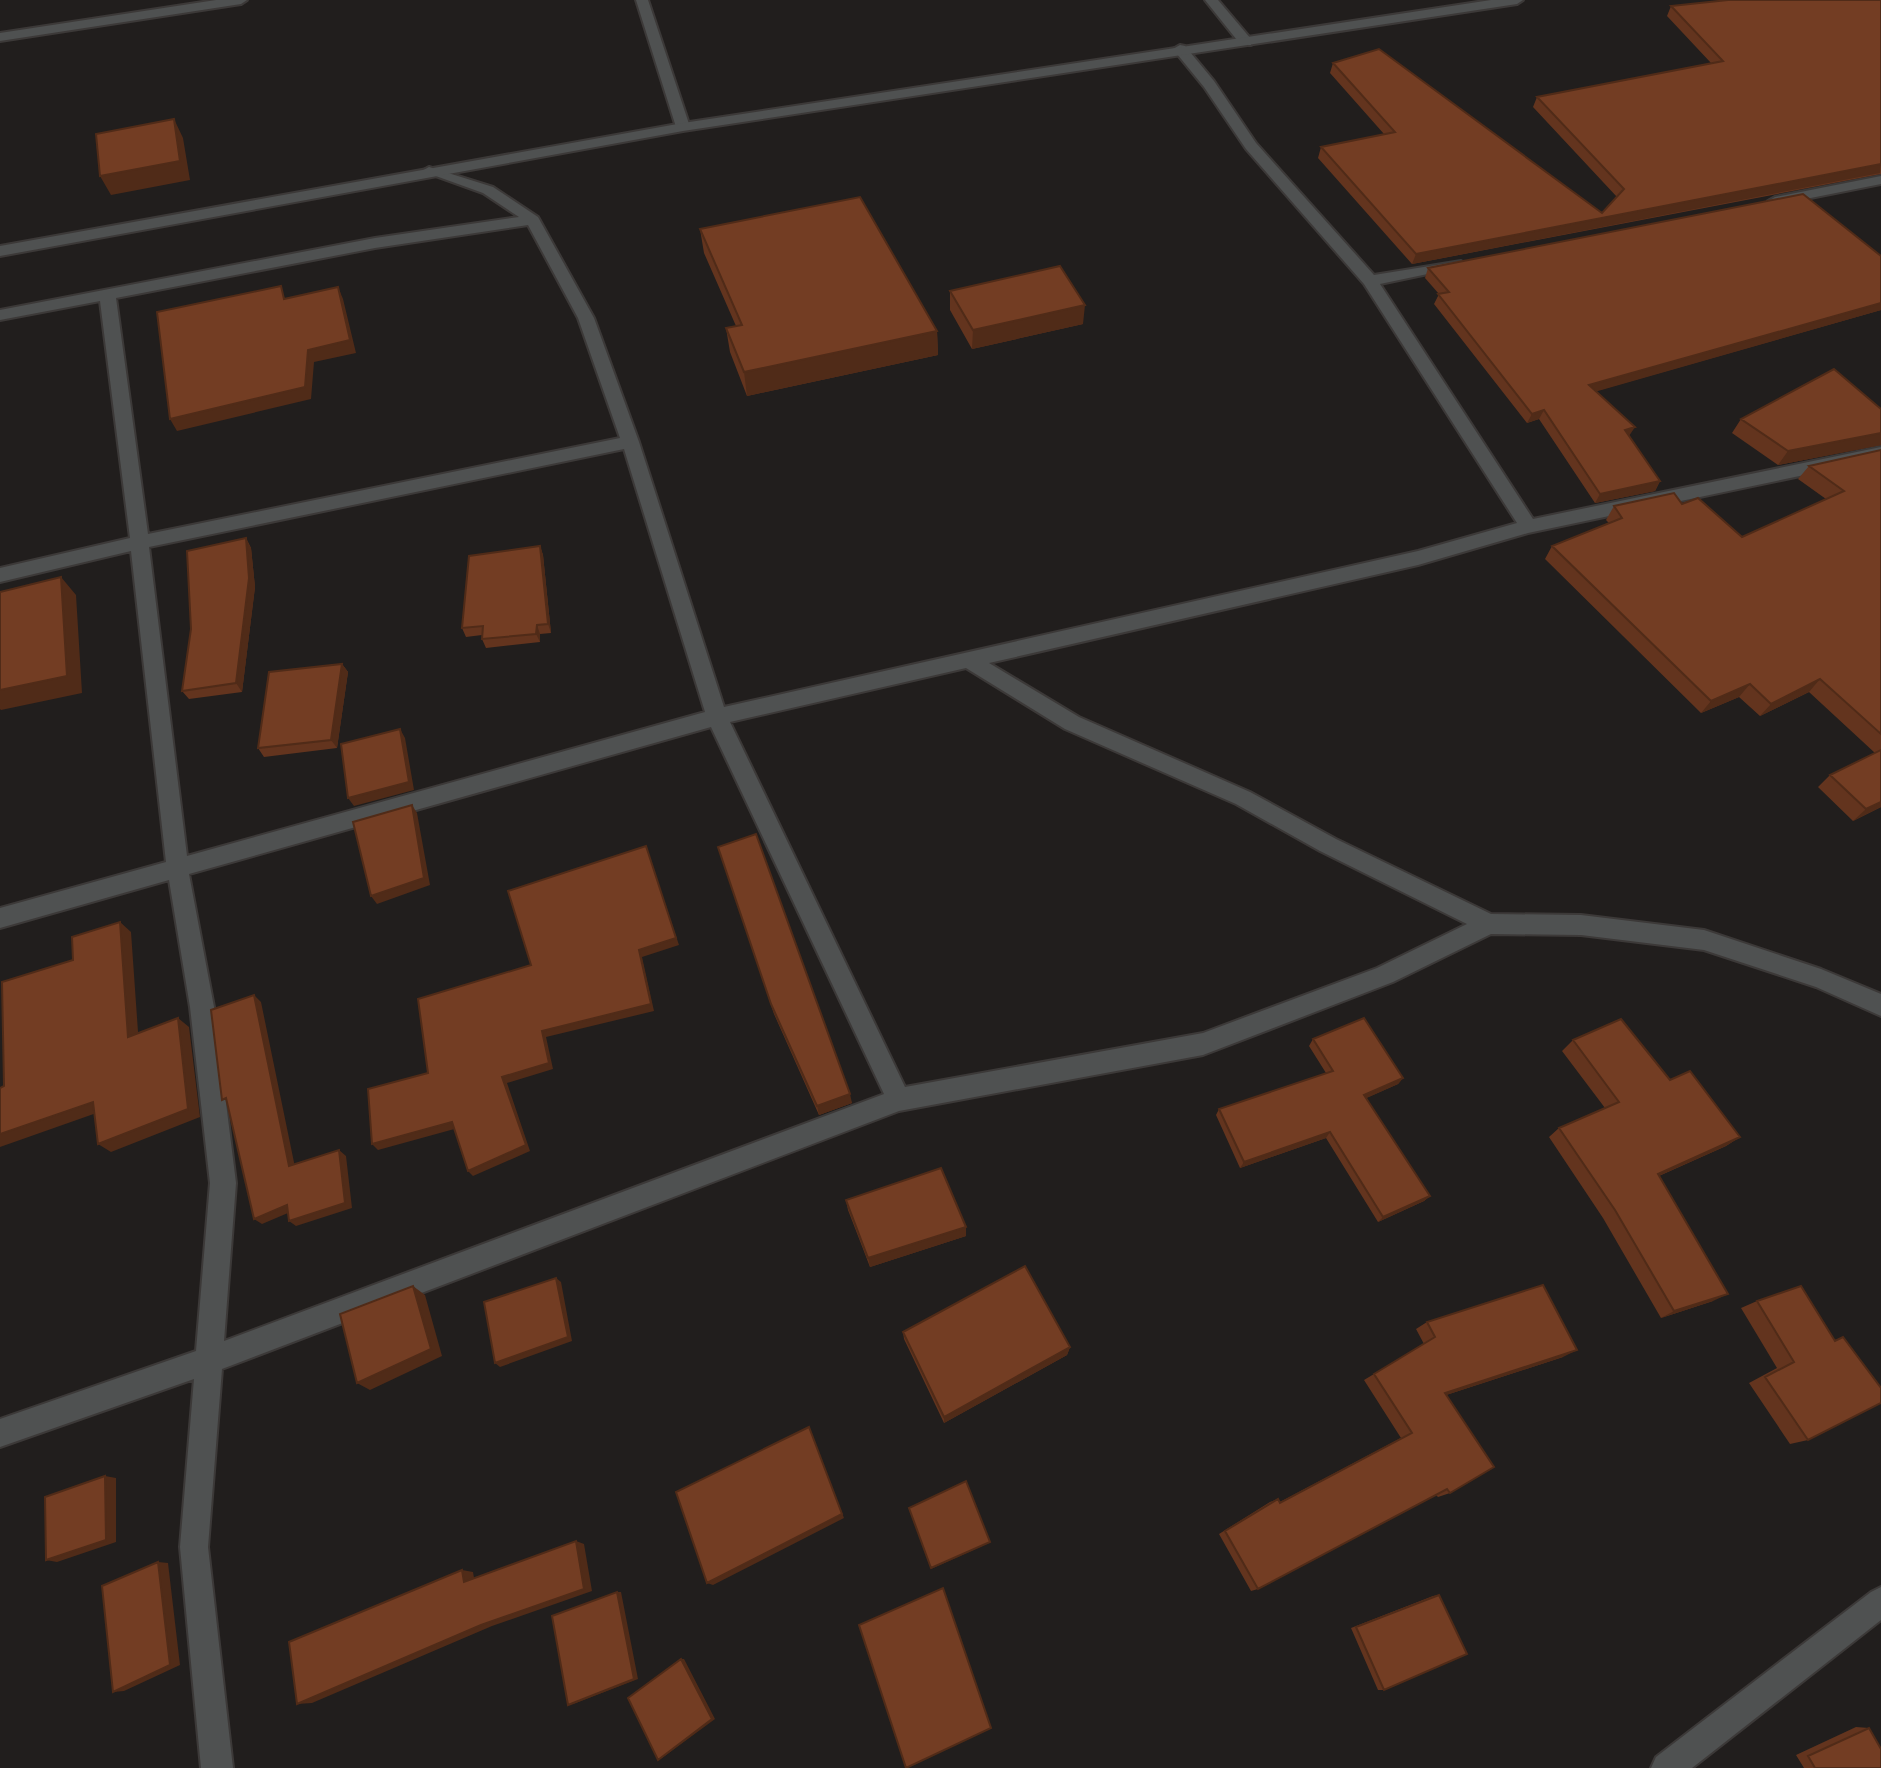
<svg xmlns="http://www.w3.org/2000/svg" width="1881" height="1768" viewBox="0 0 1881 1768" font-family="'Archivo Narrow',sans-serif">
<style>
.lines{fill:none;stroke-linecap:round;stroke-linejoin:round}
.minor-casing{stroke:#3c3938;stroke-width:4}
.tertiary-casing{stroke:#3c3938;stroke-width:4}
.minor{fill:#4f5151;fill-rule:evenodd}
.tertiary{fill:#4f5151;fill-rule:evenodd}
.wall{fill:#63341e}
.shaded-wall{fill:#502b18}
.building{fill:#733d23;stroke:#502b18;stroke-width:2}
</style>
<rect width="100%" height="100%" fill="#211e1d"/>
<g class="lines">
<defs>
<path id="minor" d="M216,0h31l-6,4 -241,37v-8z
M636,0h12l42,127 -2,3h-10l-2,-3z
M1205,0h13l33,39v6h-10z
M1180,45l5,1 29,35 42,62 118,132 87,-14v6l-81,17 153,235 348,-72v12l-353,74 -110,32 -429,98 90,54 171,75 86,47 155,75 90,1 123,15 117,39 60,25v22l-65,-29 -112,-37 -123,-15 -90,-1 -98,48 -190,73 -304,56 -677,258 -14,178 25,221h-32l-21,-221 14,-168 -194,68v-28l196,-68 14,-168 -20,-176 -21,-127 -169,48v-20l166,-46 -35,-311 -131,31v-14l130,-30 -30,-237 -100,19v-10l375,-72 144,-21 -36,-24 -61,-22 7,-4 64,20 45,30 56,101 45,124 85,265 694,-156 99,-28 -153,-239 -118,-135 -42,-62 -31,-38zM528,225l50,93 42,120 -472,96 -32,-236 259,-50zM624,449l81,263 -518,144 -38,-309zM966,668l99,61 171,75 84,47 147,73 -90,44 -174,65 -298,54 -175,-365zM711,727l173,367 -660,247 12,-158 -22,-176 -25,-133z
M1881,176v8l-106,21 -7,-4 7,-4z
M1881,1587v33l-189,148h-41l5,-11 215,-165z"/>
<path id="tertiary" d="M1491,0h32l-6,4 -834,127 -683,125v-10l683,-123z"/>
</defs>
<use href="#minor" class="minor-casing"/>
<use href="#tertiary" class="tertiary-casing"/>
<use href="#minor" class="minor"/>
<use href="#tertiary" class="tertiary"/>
</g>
<path class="wall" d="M1726,0h155v174l-469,90 -94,-106 3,-11 63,-13 -54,-61 3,-10 269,150 15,-16 -84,-90 4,-10 174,-34 -44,-47 4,-10z
M700,229l237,102 1,24 -191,41 -17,-44 -4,-24 10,-2 -32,-73z
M1428,268l453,42 -285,81 33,45 31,45 -5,10 -60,12 -56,-84 -12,4 -93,-119 5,-10 -14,-16z
M950,291l133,33 -111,25 -22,-39z
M1881,409v36l-103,20 -46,-32 9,-14z
M1881,450v357l-28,14 -35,-34 12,-12 45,-22 -66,-61 -49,24 -21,-19 -38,16 -156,-154 7,-13 57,-23 -3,-3 8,-14 68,-2 60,33 84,-38 -28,-20 11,-13z
M246,538l5,10 4,39 -13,105 -53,7 -7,-8z
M540,546l3,9 8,78 -11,1v8l-54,6 -4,-9v-4l-16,2 -4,-9z
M342,664l6,8 -11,76 -73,9 -6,-9z
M718,847l134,256 -33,12 -45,-101z
M1313,1039l90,39 -5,6 -32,14 64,98 -6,5 -46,21 -52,-84 -86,30 -24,-53 3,-6 107,-36 -17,-27z
M1573,1040l97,40 70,57 -14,9 -67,30 54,125 -52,17 -58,-100 -54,-81 10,-9 46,-20 -43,-57z
M846,1200l120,27v9l-96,31 -22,-57z
M1757,1301l78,39 8,-3 -35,103 -18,4 -41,-61 28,-15 -36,-60z
M1427,1322l136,35 -117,38 4,98 -12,4 -2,-2 -178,94 -7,2 -32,-57 51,-32 8,-3 2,3 121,-64 -37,-58 60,-36 -8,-15z
M903,1332l167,15 -3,8 -123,68 -40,-84z
M1439,1595l-55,95h-6l-27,-62 82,-32z
M1856,1727l13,1 12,40h-77l-8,-13z"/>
<path class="shaded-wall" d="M174,119l9,19 7,42 -79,15 -11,-19z
M1881,164l-1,9 -468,91 4,-10z
M338,287l5,12 13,54 -42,9 -3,37 -134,32 -7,-12 138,-69z
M1881,303v7l-297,85 5,-10z
M1085,305l-2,19 -111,25 1,-19z
M937,331l1,24 -191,41 -3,-24z
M1544,410l-5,9 -12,4 5,-9z
M1635,427l-6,9 -4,-6z
M1881,433v12l-103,20 10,-14z
M1660,481l-5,10 -60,12 5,-9z
M246,538l5,10 4,39 -13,105 -6,-9z
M540,546l3,9 8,78 -3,-9z
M61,577l15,18 6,98 -81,17 -1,-1v-19z
M537,625l3,9v8l-4,-8z
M342,664l6,8 -11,76 -6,-8z
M1820,679l-11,13 -49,24 11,-12z
M1750,684l-11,13 -38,16 10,-12z
M400,729l5,9 9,52 -60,16 -6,-8z
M1881,802v5l-28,14 13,-12z
M412,805l5,8 13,72 -53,19 -6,-8z
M646,846l33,99 -37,12 12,54 -108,26 7,32 -46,14 23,68 -57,25 -5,-5 34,-94 40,-46 97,-81z
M120,922l11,10 8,114 -11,-9z
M254,995l7,7 35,170 -7,-6z
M178,1018l11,9 11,90 -89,35 -13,-8z
M1403,1078l-5,6 -38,17 4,-6z
M850,1094l2,9 -33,12 -2,-9z
M93,1102l12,8 -105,37v-13z
M452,1122l6,6 -80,22 -6,-6z
M1330,1132l-4,6 -86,30 4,-6z
M1740,1137l-14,9 -81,36 13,-8z
M339,1150l7,6 6,52 -56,18 -7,-5z
M1430,1196l-6,5 -46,21 5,-5z
M287,1205l8,5 -33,14 -8,-5z
M966,1227v9l-96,31 -2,-9z
M556,1278l5,4 11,59 -72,26 -5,-4z
M413,1286l12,9 17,61 -72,34 -13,-7z
M1728,1294l-15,7 -52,17 13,-7z
M1070,1347l-3,8 -123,68v-6z
M1577,1350l-14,7 -129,42 11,-6z
M809,1427l35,91 -131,67 -6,-2z
M105,1476l11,2v64l-59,20 -11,-2z
M576,1541l8,3 8,47 -100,35 -180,77 -15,1z
M990,1542l-1,1 -58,26v-1z
M158,1562l10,1 12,102 -56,26 -11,1z
M462,1570l11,2 2,12 -11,-2z
M617,1592h4l17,87 -65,25 -5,1z
M681,1659h3l31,60 -53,39 -4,2z"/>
<path class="building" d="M1728,0h153v164l-465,90 -95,-107 74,-15 -62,-69 46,-14 223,164 22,-24 -87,-92 186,-36 -52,-55z
M174,119l6,42 -80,15 -4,-42z
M1803,194l78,62v47l-292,82 46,42 -10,3 35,51 -60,13 -56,-84 -12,4 -94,-120 11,-2 -21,-24z
M860,197l77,134 -193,41 -18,-44 16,-3 -42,-96z
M1060,266l25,39 -112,25 -23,-39z
M281,286l3,13 54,-12 12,53 -42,10 -3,37 -135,32 -13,-107z
M1834,369l47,40v24l-93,18 -47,-32z
M1881,450v284l-61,-55 -49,25 -21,-20 -39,17 -159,-155 70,-28 -8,-12 60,-13 8,11 16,-6 44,39 102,-46 -35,-25z
M246,538l3,40 -13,105 -54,8 9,-62 -4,-78z
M540,546l8,78 -11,1 -1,9 -54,5 1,-13 -21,2 7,-72z
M61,577l6,99 -67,14v-98z
M342,664l-11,76 -73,8 11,-76z
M400,729l9,53 -61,16 -7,-54z
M1881,750v52l-15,7 -36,-34z
M412,805l12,73 -53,18 -18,-74z
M756,834l94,260 -33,12 -46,-102 -53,-157z
M646,846l30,92 -37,12 12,54 -109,27 7,32 -47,14 24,68 -58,26 -16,-49 -80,22 -4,-55 60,-16 -10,-74 113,-34 -23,-74z
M120,922l8,115 50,-19 10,91 -90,35 -5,-42 -93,32v-46l4,-2 -2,-104 71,-22 -1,-23z
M254,995l35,171 50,-16 6,53 -56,18 -2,-16 -33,14 -28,-121 -4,2 -11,-90z
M1364,1018l39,60 -39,17 66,101 -47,21 -53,-85 -86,30 -25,-53 114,-38 -20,-32z
M1621,1019l49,61 20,-9 50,66 -82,37 70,120 -54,17 -59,-101 -56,-82 60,-26 -46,-62z
M941,1168l25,59 -98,31 -22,-58z
M1025,1266l45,81 -126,70 -41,-85z
M556,1278l12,59 -73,26 -11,-61z
M1543,1285l34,65 -132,43 49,74 -44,26 -3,-4 -189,100 -33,-58 53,-32 2,4 132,-70 -38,-59 61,-37 -8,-15z
M413,1286l18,63 -74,34 -17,-69z
M1801,1286l34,55 8,-4 38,51v15l-73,37 -43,-63 29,-15 -37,-61z
M809,1427l33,87 -135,69 -31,-91z
M105,1476l1,64 -60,20 -1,-63z
M966,1481l24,61 -59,26 -22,-60z
M576,1541l8,48 -103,36 -184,79 -8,-62 173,-72 2,12z
M158,1562l12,103 -57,27 -11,-106z
M943,1588l48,140 -85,40 -47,-143z
M617,1592l17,87 -66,26 -16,-89z
M1439,1595l28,59 -83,36 -28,-63z
M681,1659l31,60 -54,41 -30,-62z
M1869,1728l12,21v19h-66l-7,-12z"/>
</svg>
